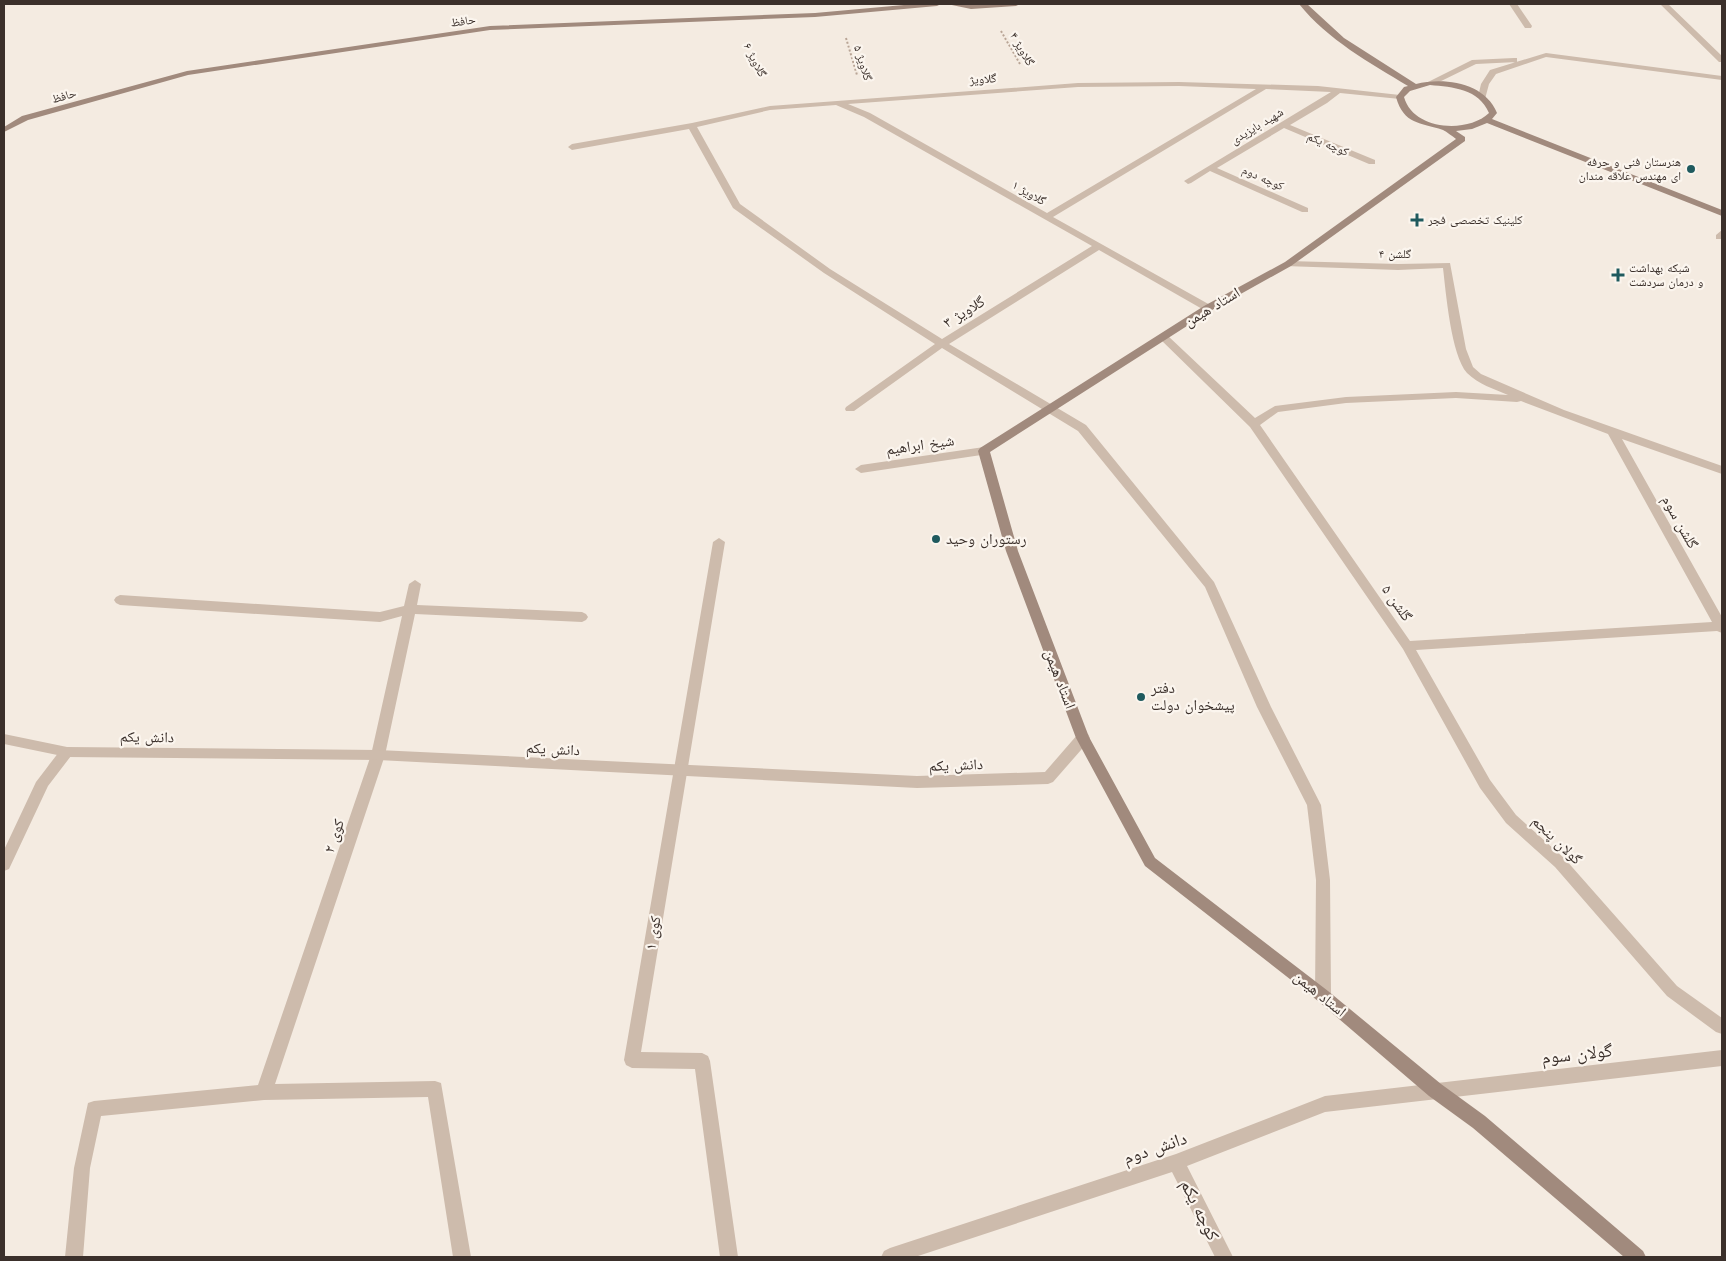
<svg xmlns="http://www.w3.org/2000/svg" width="1726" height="1261" viewBox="0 0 1726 1261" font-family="'Work Sans','Noto Naskh Arabic',sans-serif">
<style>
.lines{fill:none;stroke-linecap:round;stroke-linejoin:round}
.path{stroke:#b9a596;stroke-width:2;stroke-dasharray:2 2;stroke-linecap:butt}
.lane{fill:#cdbbac;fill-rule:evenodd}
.street{fill:#cdbbac;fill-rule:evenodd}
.secondary{fill:#a18a7d;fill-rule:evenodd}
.poi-dot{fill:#1f5a5e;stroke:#fbf5ee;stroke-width:2}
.labels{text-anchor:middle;stroke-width:4.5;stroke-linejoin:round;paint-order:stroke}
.far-street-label{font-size:12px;fill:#3b302b;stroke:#fbf5ee}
.far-poi-label{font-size:12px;fill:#3b302b;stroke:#fbf5ee;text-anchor:start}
.street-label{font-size:15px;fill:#3b302b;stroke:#fbf5ee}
.poi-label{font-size:15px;fill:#3b302b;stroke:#fbf5ee;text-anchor:start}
.near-street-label{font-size:18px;fill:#3b302b;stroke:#fbf5ee}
</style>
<rect width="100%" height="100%" fill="#f4ebe1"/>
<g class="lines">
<path class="path" d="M1001,31l19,33
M846,38l11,37"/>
<path class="lane" d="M1509,4h8l15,22 -1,2h-6z
M719,538l6,4 -84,510 61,1 6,3 2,5 28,196h-18l-25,-188 -63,-1 -6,-3 -2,-5 89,-518z
M415,580l6,4 -4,21 165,7 4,2 2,3 -2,3 -4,2 -167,-8 -30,141 -110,329 160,-3 6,2 30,174h-18l-25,-160 -164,3 -163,16 -11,52 -7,89h-18l9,-89 14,-65 6,-2 164,-16 113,-330 31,-139 -22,6 -260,-17 -4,-2 -2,-3 2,-3 4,-2 260,17 24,-6 5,-22z
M67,747l5,1 2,4 -26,34 -39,83 -5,2v-21l32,-68 26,-34z"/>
<path class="street" d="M1660,4h8l54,52v6h-3z
M1546,53l176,23v4l-176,-23 -50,17 -7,10 -4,15 -7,-2 3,-13 9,-14z
M1514,58h3v4l-41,2 -43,21 -7,-2 46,-23z
M1179,82l139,4 82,9 4,2 -4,2 -60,-6 -13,10 -37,22 85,35v4h-6l-85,-36 -67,40 91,40v4h-6l-92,-41 -19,12 -3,1 -4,-3 147,-89 -65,-3 -213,128 159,89v4h-8l-105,-60 -150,94 137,81 128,157 57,125 50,98 9,75 1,116 -3,5 -5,2 -5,-2 -3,-5 1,-116 -9,-75 -50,-98 -52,-120 -127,-156 -136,-83 -88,63h-8l-1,-2 1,-2 89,-63 -111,-71 -91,-65 -44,-79 -117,21 -4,-3 4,-3 120,-21 78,-17 308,-23zM1179,86l77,3 -209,124 -177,-100 -22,-9 230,-17zM836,105l28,12 228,129 -150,93 -112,-70 -90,-65 -43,-77 73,-17z
M1722,230v9h-6v-4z
M1288,261l110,3 52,-1 16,86 7,18 8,7 83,36 158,56v8l-100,-35 100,178v16l-5,-2 -301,19 74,130 26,35 49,44 112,127 45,32v16l-6,-2 -49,-36 -112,-129 -49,-44 -26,-35 -77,-139 -153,-222 -92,-90 5,-3 4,1 88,83 20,-12 71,-9 110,-5 52,3c-14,-6 -30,-11 -41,-22 -16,-18 -21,-80 -24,-105l-45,2 -113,-4 -2,-2zM1456,398l61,4 4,-1 87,33 104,188 -302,19 -150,-216 18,-13 68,-9z
M984,447l4,1 2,3 -2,3 -127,19 -6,-4 6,-4z
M1083,733l5,1 2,4 -2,4 -35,40 -5,2 -131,4 -539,-28 -311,-3 -63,-13v-10l63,13 311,3 539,26 128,-4 33,-38z
M1722,1050v16l-397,46 -138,54 46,91h-18l-43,-85 -257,85h-34l3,-6 6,-3 286,-94 149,-58z"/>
<path class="secondary" d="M915,4h26l-4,2 -122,11 -325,13 -302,45 -160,45 -24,12v-5l18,-11 165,-45 303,-45 325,-13z
M947,4h73l-4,2 -45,3z
M1299,4h8l37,34 72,46c29,-7 69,-1 81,29l-5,6 230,91v6l-235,-93 -15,6 -16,2 9,6v4l-174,125 -79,44 -222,142 28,99 71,186 66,121 173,133 113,93 44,32 158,135 3,6h-22l-151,-129 -44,-32 -111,-95 -173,-135 -69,-128 -70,-187 -28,-100 2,-3 224,-142 81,-44 171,-123c-4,-3 -9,-7 -13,-9 -23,-8 -39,-5 -47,-33l8,-10 4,-1c-38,-23 -80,-46 -109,-82zM1430,85c23,2 49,4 59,28 -22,21 -76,17 -85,-16l6,-6z"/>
</g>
<g class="poi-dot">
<circle cx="1691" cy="169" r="5"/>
<path d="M1414.5 212.5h5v5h5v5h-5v5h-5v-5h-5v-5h5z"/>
<path d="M1615.5 267.5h5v5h5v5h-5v5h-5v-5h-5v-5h5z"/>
<circle cx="936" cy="539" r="5"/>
<circle cx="1141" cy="697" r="5"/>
</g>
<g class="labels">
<g class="far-street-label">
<text transform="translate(463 21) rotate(-8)" y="4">حافظ</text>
<text transform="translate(1022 49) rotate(60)" y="4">گلاویژ ۴</text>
<text transform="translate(755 60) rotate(63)" y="4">گلاویژ ۶</text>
<text transform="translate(863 63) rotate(73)" y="4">گلاویژ ۵</text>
<text transform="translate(983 79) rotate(-4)" y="4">گلاویژ</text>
<text transform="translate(64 96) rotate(-16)" y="4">حافظ</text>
<text transform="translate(1257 126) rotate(-31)" y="4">شهید بایزیدی</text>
<text transform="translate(1328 144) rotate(23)" y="4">کوچه یکم</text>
<text transform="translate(1263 178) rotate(24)" y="4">کوچه دوم</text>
<text transform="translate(1029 193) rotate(30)" y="4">گلاویژ ۱</text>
<text x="1395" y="258">گلشن ۴</text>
</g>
<g class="far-poi-label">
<text x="1681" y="166" text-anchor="end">هنرستان فنی و حرفه<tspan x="1681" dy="14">ای مهندس علاقه مندان</tspan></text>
<text x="1428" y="224">کلینیک تخصصی فجر</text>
<text x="1629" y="272">شبکه بهداشت<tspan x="1629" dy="14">و درمان سردشت</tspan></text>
</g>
<g class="street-label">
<text transform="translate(1212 307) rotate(-31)" y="5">استاد هیمن</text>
<text transform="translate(964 312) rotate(-32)" y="5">گلاویژ ۳</text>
<text transform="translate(920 445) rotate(-8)" y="5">شیخ ابراهیم</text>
<text transform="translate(1680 522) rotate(61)" y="5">گلشن سوم</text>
<text transform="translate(1397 603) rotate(55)" y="5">گلشن ۵</text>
<text transform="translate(1060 679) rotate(69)" y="5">استاد هیمن</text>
<text transform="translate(147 737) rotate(1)" y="5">دانش یکم</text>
<text transform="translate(553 749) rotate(3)" y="5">دانش یکم</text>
<text transform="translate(956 765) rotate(-2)" y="5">دانش یکم</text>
<text transform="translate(334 836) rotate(-71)" y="5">کوی ۲</text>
<text transform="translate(1557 840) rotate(44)" y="5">گولان پنجم</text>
<text transform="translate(653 933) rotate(-81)" y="5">کوی ۱</text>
<text transform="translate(1320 994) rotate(39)" y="5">استاد هیمن</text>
</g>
<g class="poi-label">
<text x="946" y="544">رستوران وحید</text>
<text x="1151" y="693">دفتر<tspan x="1151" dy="17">پیشخوان دولت</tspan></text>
</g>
<g class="near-street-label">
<text transform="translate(1577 1054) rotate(-6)" y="6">گولان سوم</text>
<text transform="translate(1155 1148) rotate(-19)" y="6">دانش دوم</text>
<text transform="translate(1200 1210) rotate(64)" y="6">کوچه یکم</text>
</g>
</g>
<rect width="1726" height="1261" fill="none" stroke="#3b302b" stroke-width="10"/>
</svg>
